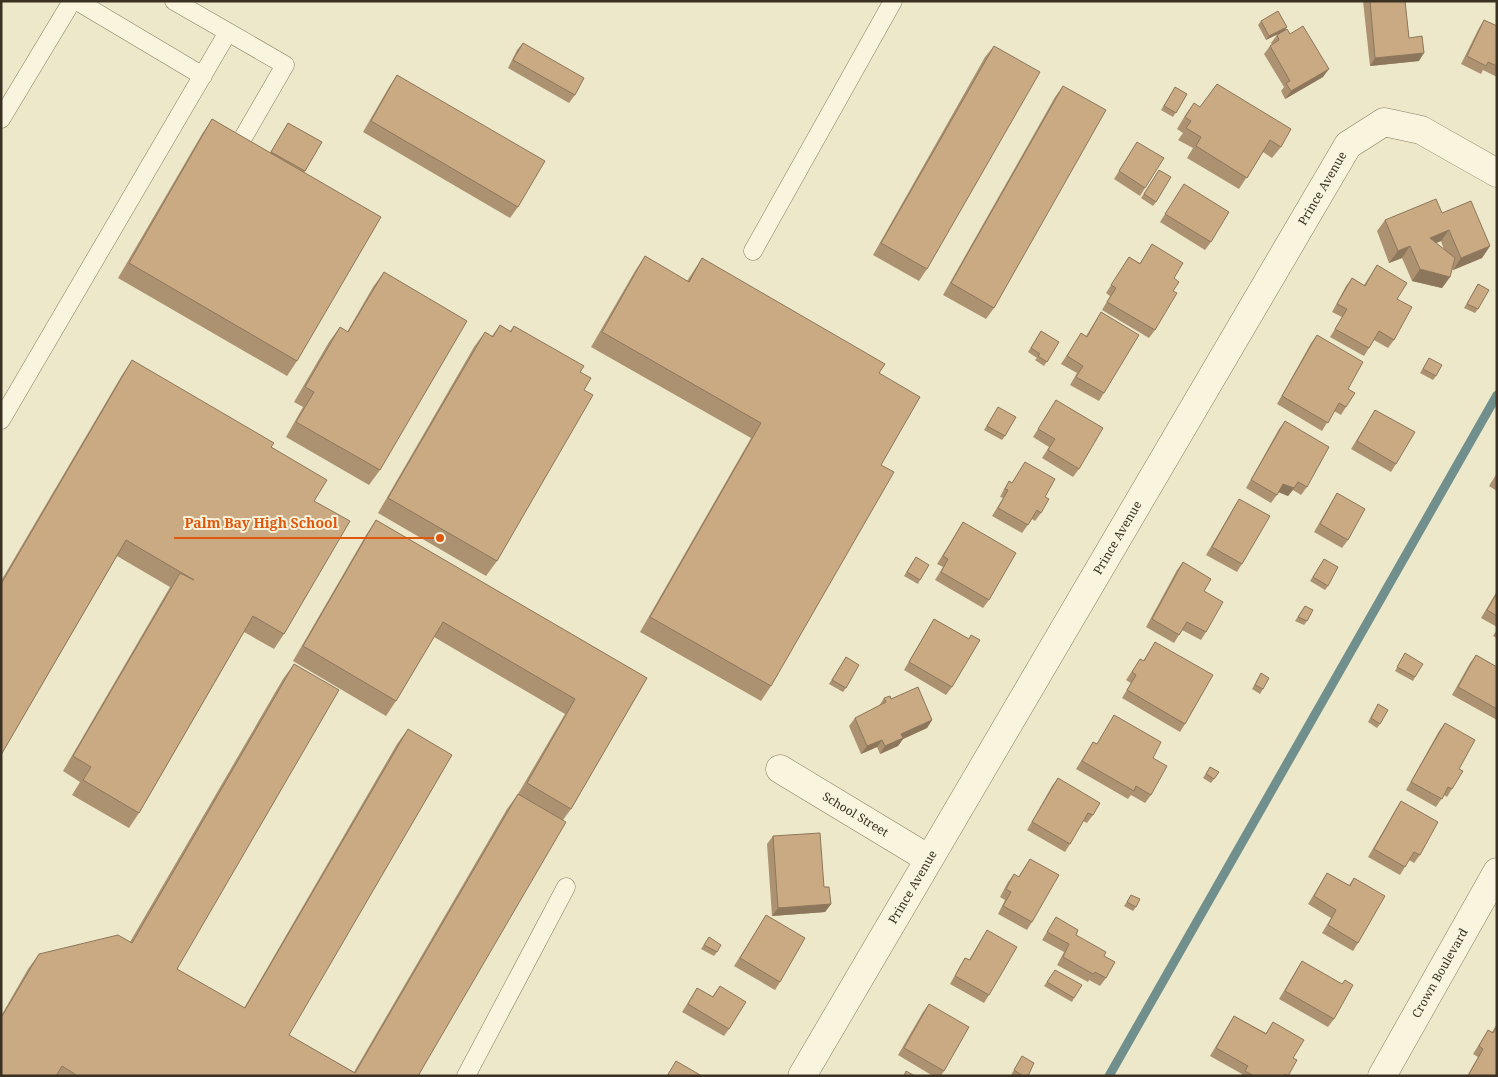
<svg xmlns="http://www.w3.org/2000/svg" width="1498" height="1077" viewBox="0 0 1498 1077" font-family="'Noto Serif',serif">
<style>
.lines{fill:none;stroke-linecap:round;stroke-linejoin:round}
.stream{stroke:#71908d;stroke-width:9}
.service-casing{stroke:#897c5f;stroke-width:19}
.minor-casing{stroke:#897c5f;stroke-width:29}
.service{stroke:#f8f4de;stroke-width:18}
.minor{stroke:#f8f4de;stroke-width:28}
.wall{fill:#ad9271;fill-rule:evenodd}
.shaded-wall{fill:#8d775c}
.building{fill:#c9aa83;stroke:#8d775c}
.labels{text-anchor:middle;stroke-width:4;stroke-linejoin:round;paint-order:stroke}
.street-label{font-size:12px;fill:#3b3122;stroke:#f5f1da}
.leader{fill:none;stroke:#df570d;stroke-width:2}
.callout-dot{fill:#df570d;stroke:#f5f1da;stroke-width:2}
.callout-label{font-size:14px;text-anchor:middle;font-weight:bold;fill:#df570d;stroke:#f5f1da;stroke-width:4;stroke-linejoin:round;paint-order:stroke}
</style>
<rect width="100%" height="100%" fill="#ede8ca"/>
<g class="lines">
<path class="stream" d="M1109,1076l388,-681"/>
<defs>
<path id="service" d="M77,1l126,75
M228,32l57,33 -41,71
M1,119l71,-118
M753,251l140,-250
M1,420l227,-388 -54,-31
M466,1076l100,-189"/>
<g id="minor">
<path id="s1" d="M780,769l149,90"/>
<path id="s2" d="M802,1076l546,-931 36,-23 37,8 76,43"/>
<path id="s3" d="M1382,1076l115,-204"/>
</g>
</defs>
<use href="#service" class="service-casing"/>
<use href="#minor" class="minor-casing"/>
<use href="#service" class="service"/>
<use href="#minor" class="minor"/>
</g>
<path class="wall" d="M1363,1h42l4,37 10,23 -49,5z
M1484,20l13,6v51l-14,-7 -2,4 -20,-10 18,-36z
M1261,21l26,6 -3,4 -18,9 -8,-15z
M1290,34l33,43 -38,22 -4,-8 3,-4 -20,-33 6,-8 2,-1 -1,-2 6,-8z
M523,43l52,52 -6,8 -61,-35 9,-18z
M994,46l-67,223 -8,12 -46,-26 112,-198z
M397,75l121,132 -8,11 -147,-86 26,-45z
M1217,84l64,63 -9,11 -9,-6 -24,37 -52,-31 6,-10 -15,-8 5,-7 -6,-4 9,-15 8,-11 6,4z
M1063,86l-69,222 -8,11 -43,-24 112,-198z
M1175,87l12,7 -14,23 -12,-7z
M212,119l58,34 18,-30 34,19 -18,31 -7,188 -10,15 -169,-98 84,-144z
M1137,142l8,46 -5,8 -26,-17z
M1159,170l-3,32 -3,4 -12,-8z
M1184,184l27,58 -6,8 -45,-28z
M1442,213l48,33 -8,12 -29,12 -1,-1 -2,8 -8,11 -30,-7 -10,-23 -13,5 -12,-32 8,-11zM1441,241l3,9 -8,-7z
M1152,244l22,34 -1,13 -18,39 -6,8 -47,-28 8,-14 -4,-3 23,-36 11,6z
M645,256l42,25 15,-23 177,115 2,92 -110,221 -10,15 -121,-69 111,-194 -160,-91 44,-76z
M1377,265l20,34 -3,41 -6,8 -14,-8 -10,16 -34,-19 12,-20 -10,-5 14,-26 6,-8 12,7z
M384,272l-4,198 -11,15 -83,-48 17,-30 -9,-5 35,-60 11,-15 7,5 26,-45z
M1478,284v25l-3,4 -11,-5z
M1101,312l3,81 -5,8 -29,-16 7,-12 -16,-9 20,-31 5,3z
M500,325l10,6 4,-5 66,46 4,18 -87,171 -11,15 -108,-63 96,-166 11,-15 7,4z
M1041,331l18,11 -15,24 -9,-6 2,-2 -9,-6z
M1317,335l31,54 -2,18 -5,8 -7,-4 -12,20 -45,-27 34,-61z
M1429,358l7,18 -3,4 -13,-7z
M132,360l139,87 43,54 -30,133 -10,15 -30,-17 -105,181 -10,15 -57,-33 8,-13 -17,-11 107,-184 -53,-31 -116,199v-174l121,-206z
M1056,400l23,69 -6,8 -31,-19 7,-11 -16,-10z
M998,407l7,29 -3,4 -18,-10z
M1375,410l21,54 -5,8 -40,-23 19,-31z
M1285,421l22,66 -6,8 -8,-5 -5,6 -9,-4 -8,11 -25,-15 33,-59z
M1025,462l20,35 -4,16 -6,8 -3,-2 -10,14 -30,-17 11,-18 -3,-1 4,-8 5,-8 3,2z
M1497,473v18l-8,-5z
M1337,493l11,47 -6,8 -28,-16 18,-31z
M1239,499l3,65 -5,8 -31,-17 28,-48z
M376,520l271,158 -76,131 -8,11 -145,256h-417v-60l27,-47 11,-15 91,-12 153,-263 11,-15 -117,305 67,39 153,-264 11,-15 -119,306 65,37 153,-263 11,-15 47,-80 -131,-77 -38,64 -10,15 -93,-55 73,-126z
M963,522l26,78 -6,8 -48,-28 8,-13 -6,-3z
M1324,559l4,27 -3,4 -15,-9z
M913,561l7,19 -2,4 -14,-8z
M1183,562l21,29 2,41 -5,8 -19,-10 -8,13 -28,-16 31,-57z
M1497,591v36l-16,-9z
M1305,606l2,15 -3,4 -9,-4z
M934,619l35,20 2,-4 -19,52 -6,8 -42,-25 25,-43z
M1497,630v8l-4,-2z
M1155,642l30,82 -5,8 -58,-34 9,-15 -5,-3 14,-21 3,2z
M1405,653l10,24 -2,4 -18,-10z
M1476,655l21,12v53l-45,-25 18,-32z
M846,657v31l-3,4 -14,-8z
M1261,673l2,16 -3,5 -8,-5z
M884,698l7,1 41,21 -5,8 -24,11 -5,7 -18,8 -3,-7 -16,7 -12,-28 6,-8 24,-12z
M1378,704l2,20 -3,4 -9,-6z
M1114,715l39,43 -2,37 -6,8 -14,-8 -3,4 -52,-30 17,-27 4,2z
M1445,723l14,46 -7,20 -5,8 -3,-2 -8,12 -30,-17 33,-59z
M1210,767l9,5 -8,11 -8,-5z
M1058,778l35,37 -6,8 -4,-2 -13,23 -5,8 -38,-22 25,-44z
M1401,801l19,54 -6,8 -5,-3 -9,15 -32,-18 28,-48z
M773,836l51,51 7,17 -6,8 -53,4 -5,-72z
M1030,859l2,63 -5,8 -29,-16 7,-14 -5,-3 8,-15 6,-8 4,3z
M1327,873l22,12 5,-7 4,65 -5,8 -31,-18 9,-15 -23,-14z
M1131,895l5,12 -3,4 -9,-5z
M766,915l14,67 -5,8 -41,-24z
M1056,917l20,18 28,21 2,22 -6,8 -11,-6 -1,2 -31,-17 7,-13 -22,-12z
M987,930l2,65 -5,8 -34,-19 10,-18 5,-8 4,2 13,-22z
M709,937l8,15 -3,4 -13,-7z
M1302,961l32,58 -6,8 -49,-28 18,-30z
M1052,974l22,24 -2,4 -28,-16z
M720,986l9,43 -5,7 -42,-24 15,-24 15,9z
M929,1004l15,67 -3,5h-8l-35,-21 25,-43z
M1234,1016l32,17 7,-11 20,36 -5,18h-47l1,-2 -32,-18 19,-32z
M1497,1024v52h-30l11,-19 -5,-3 15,-24 4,2z
M1022,1056l6,20h-15l-2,-1z"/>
<path class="shaded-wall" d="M1287,27l-3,4 -18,9 3,-4z
M1424,53l-5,8 -49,5 5,-8z
M1329,69l-6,8 -38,22 6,-8z
M1449,230l-8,11 -19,8 8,-11z
M1410,246l-8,12 -13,5 9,-12z
M1490,246l-8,12 -29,12 8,-12z
M1420,269l30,8 -8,11 -30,-7z
M1283,484l11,4 -6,8 -10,-4z
M932,720l-5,8 -24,11 -5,7 -18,8 5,-8 16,-12z
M882,740l-5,7 -16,7 6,-8z
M831,904l-6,8 -53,4 6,-8z"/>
<path class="building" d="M1370,1h35l4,37 13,-2 2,17 -49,5z
M1278,11l9,16 -18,9 -8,-15z
M1484,20l13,6v40l-9,-4 -2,4 -19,-10z
M1303,26l26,43 -38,22 -5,-8 4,-2 -20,-35 9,-6 -2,-5 10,-6 3,5z
M523,43l61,35 -9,17 -62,-35z
M994,46l46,26 -113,197 -46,-26z
M397,75l148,86 -27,46 -147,-86z
M1217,84l74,45 -10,18 -11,-7 -23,38 -51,-32 5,-9 -15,-9 5,-7 -6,-4 9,-14 6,4z
M1063,86l43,24 -112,198 -43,-25z
M1175,87l12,7 -11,19 -12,-7z
M212,119l169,98 -84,144 -168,-98z
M288,123l34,19 -17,29 -34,-19z
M1137,142l27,16 -19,30 -26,-17z
M1159,170l12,7 -15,25 -12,-8z
M1184,184l45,28 -18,30 -46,-28z
M1436,199l6,14 29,-12 19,45 -29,12 -12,-28 -19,8 25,20 -5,19 -30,-8 -10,-23 -12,5 -13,-31z
M1152,244l31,19 -9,15 5,4 -6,9 4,2 -22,37 -48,-28 9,-14 -5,-3 18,-28 11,7z
M645,256l44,26 13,-24 183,106 -6,9 41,24 -39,68 13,7 -123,214 -121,-69 111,-194 -159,-91z
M1377,265l30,18 -10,16 15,8 -18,33 -15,-9 -10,17 -34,-19 12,-20 -10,-5 15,-26 13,8z
M384,272l83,49 -87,149 -84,-48 18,-30 -9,-5 35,-60 8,5z
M1478,284l11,6 -11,19 -11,-5z
M1101,312l38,23 -35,58 -28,-16 7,-11 -16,-10 14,-23 6,4z
M500,325l11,7 3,-6 70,40 -4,6 11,6 -7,12 9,5 -96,166 -109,-63 97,-166 8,5z
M1041,331l18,11 -12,20 -9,-6 2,-2 -9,-6z
M1317,335l46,27 -15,27 7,4 -9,14 -7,-4 -11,20 -46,-27z
M1429,358l13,7 -6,11 -13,-7z
M132,360l142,83 -3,4 56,33 -13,21 36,20 -66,113 -31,-18 -114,197 -56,-33 8,-13 -18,-11 107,-183 14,7 -68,-40 -125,215v-171z
M1056,400l47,28 -24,41 -31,-19 7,-11 -17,-10z
M998,407l18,10 -11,19 -18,-10z
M1375,410l40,22 -19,32 -39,-23z
M1285,421l44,26 -22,40 -9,-5 -4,6 -11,-4 -6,11 -26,-15z
M1025,462l30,17 -10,18 4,2 -8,14 -4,-3 -9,15 -30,-17 10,-18 -3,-1 4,-8 3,2z
M1337,493l28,16 -17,31 -28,-16z
M1239,499l31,17 -28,48 -30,-17z
M376,520l271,158 -76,131 -44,-26 48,-84 -132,-77 -47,79 -93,-55z
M963,522l53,31 -27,47 -48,-28 7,-13 -5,-3z
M916,557l13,8 -9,15 -13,-8z
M1324,559l14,8 -10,19 -15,-9z
M1183,562l28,17 -7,12 19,11 -17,30 -19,-10 -8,13 -27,-16z
M1497,593v23l-10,-6z
M1305,606l8,4 -6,11 -9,-4z
M934,619l35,20 2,-4 9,5 -28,47 -43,-25z
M1155,642l58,33 -28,49 -58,-34 9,-15 -4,-3 8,-13 4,2z
M1405,653l18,11 -8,13 -18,-10z
M1476,655l21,12v42l-39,-22z
M846,657l13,8 -13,23 -14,-8z
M294,664l45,26 -162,279 68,39 163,-279 44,26 -163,280 66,38 163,-279 48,28 -148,254h-340l-16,-10 -6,10h-55v-58l38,-64 79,-19 14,8z
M1261,673l8,5 -6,11 -8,-4z
M918,687l14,33 -31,14 2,4 -18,8 -3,-6 -15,6 -12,-28 31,-16 -2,-4 6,-2 1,3z
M1378,704l10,6 -8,14 -9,-6z
M1114,715l47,27 -8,16 14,8 -16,29 -15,-9 -2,5 -52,-30 11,-19 4,2z
M1445,723l30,17 -16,29 4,2 -11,18 -4,-2 -6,12 -31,-17z
M1210,767l9,5 -5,7 -8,-5z
M1058,778l42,25 -7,12 -5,-2 -18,31 -38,-22z
M1401,801l37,21 -18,33 -6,-3 -9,15 -31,-18z
M820,833l4,54h5l2,17 -53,4 -5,-72z
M1030,859l29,16 -27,47 -29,-16 8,-14 -5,-3 8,-15 5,3z
M1327,873l23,13 4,-8 31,18 -27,47 -30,-18 8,-15 -22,-14z
M1131,895l9,4 -4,8 -9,-5z
M766,915l39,23 -25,44 -40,-24z
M1056,917l22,13 -2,5 30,17 -2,4 11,6 -9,16 -11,-6 -2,2 -30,-17 6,-13 -22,-12z
M987,930l30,17 -28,48 -34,-19 10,-18 5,2z
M709,937l12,8 -4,7 -13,-7z
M1302,961l40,23 3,-4 8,5 -19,34 -49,-28z
M1055,970l27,15 -8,13 -27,-16z
M720,986l26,16 -17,27 -41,-25 9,-16 16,9z
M929,1004l40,23 -25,44 -40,-23z
M1234,1016l32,18 7,-12 31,18 -11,18 4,2 -9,16 -3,-2 -2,2h-29l-9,-5 3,-5 -32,-18z
M1497,1026v50h-29l15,-27 -4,-3 9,-16 5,3z
M1022,1056l12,7 -6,13h-5l-9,-6z
M676,1061l26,15h-35z
M906,1071l9,5h-11z"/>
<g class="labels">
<g class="street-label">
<text dy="4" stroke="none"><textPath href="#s2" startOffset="1029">Prince Avenue</textPath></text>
<text dy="4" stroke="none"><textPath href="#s2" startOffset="624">Prince Avenue</textPath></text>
<text dy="4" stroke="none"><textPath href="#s1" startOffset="88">School Street</textPath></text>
<text dy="4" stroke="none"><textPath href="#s2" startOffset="219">Prince Avenue</textPath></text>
<text dy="4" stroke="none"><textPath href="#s3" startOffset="118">Crown Boulevard</textPath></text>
</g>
</g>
<path class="leader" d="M440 538L347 538H174"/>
<circle class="callout-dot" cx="440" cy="538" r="5"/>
<g class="callout-label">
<text x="261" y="528">Palm Bay High School</text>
</g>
<rect width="1498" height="1077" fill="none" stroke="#3b3122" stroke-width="5"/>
</svg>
